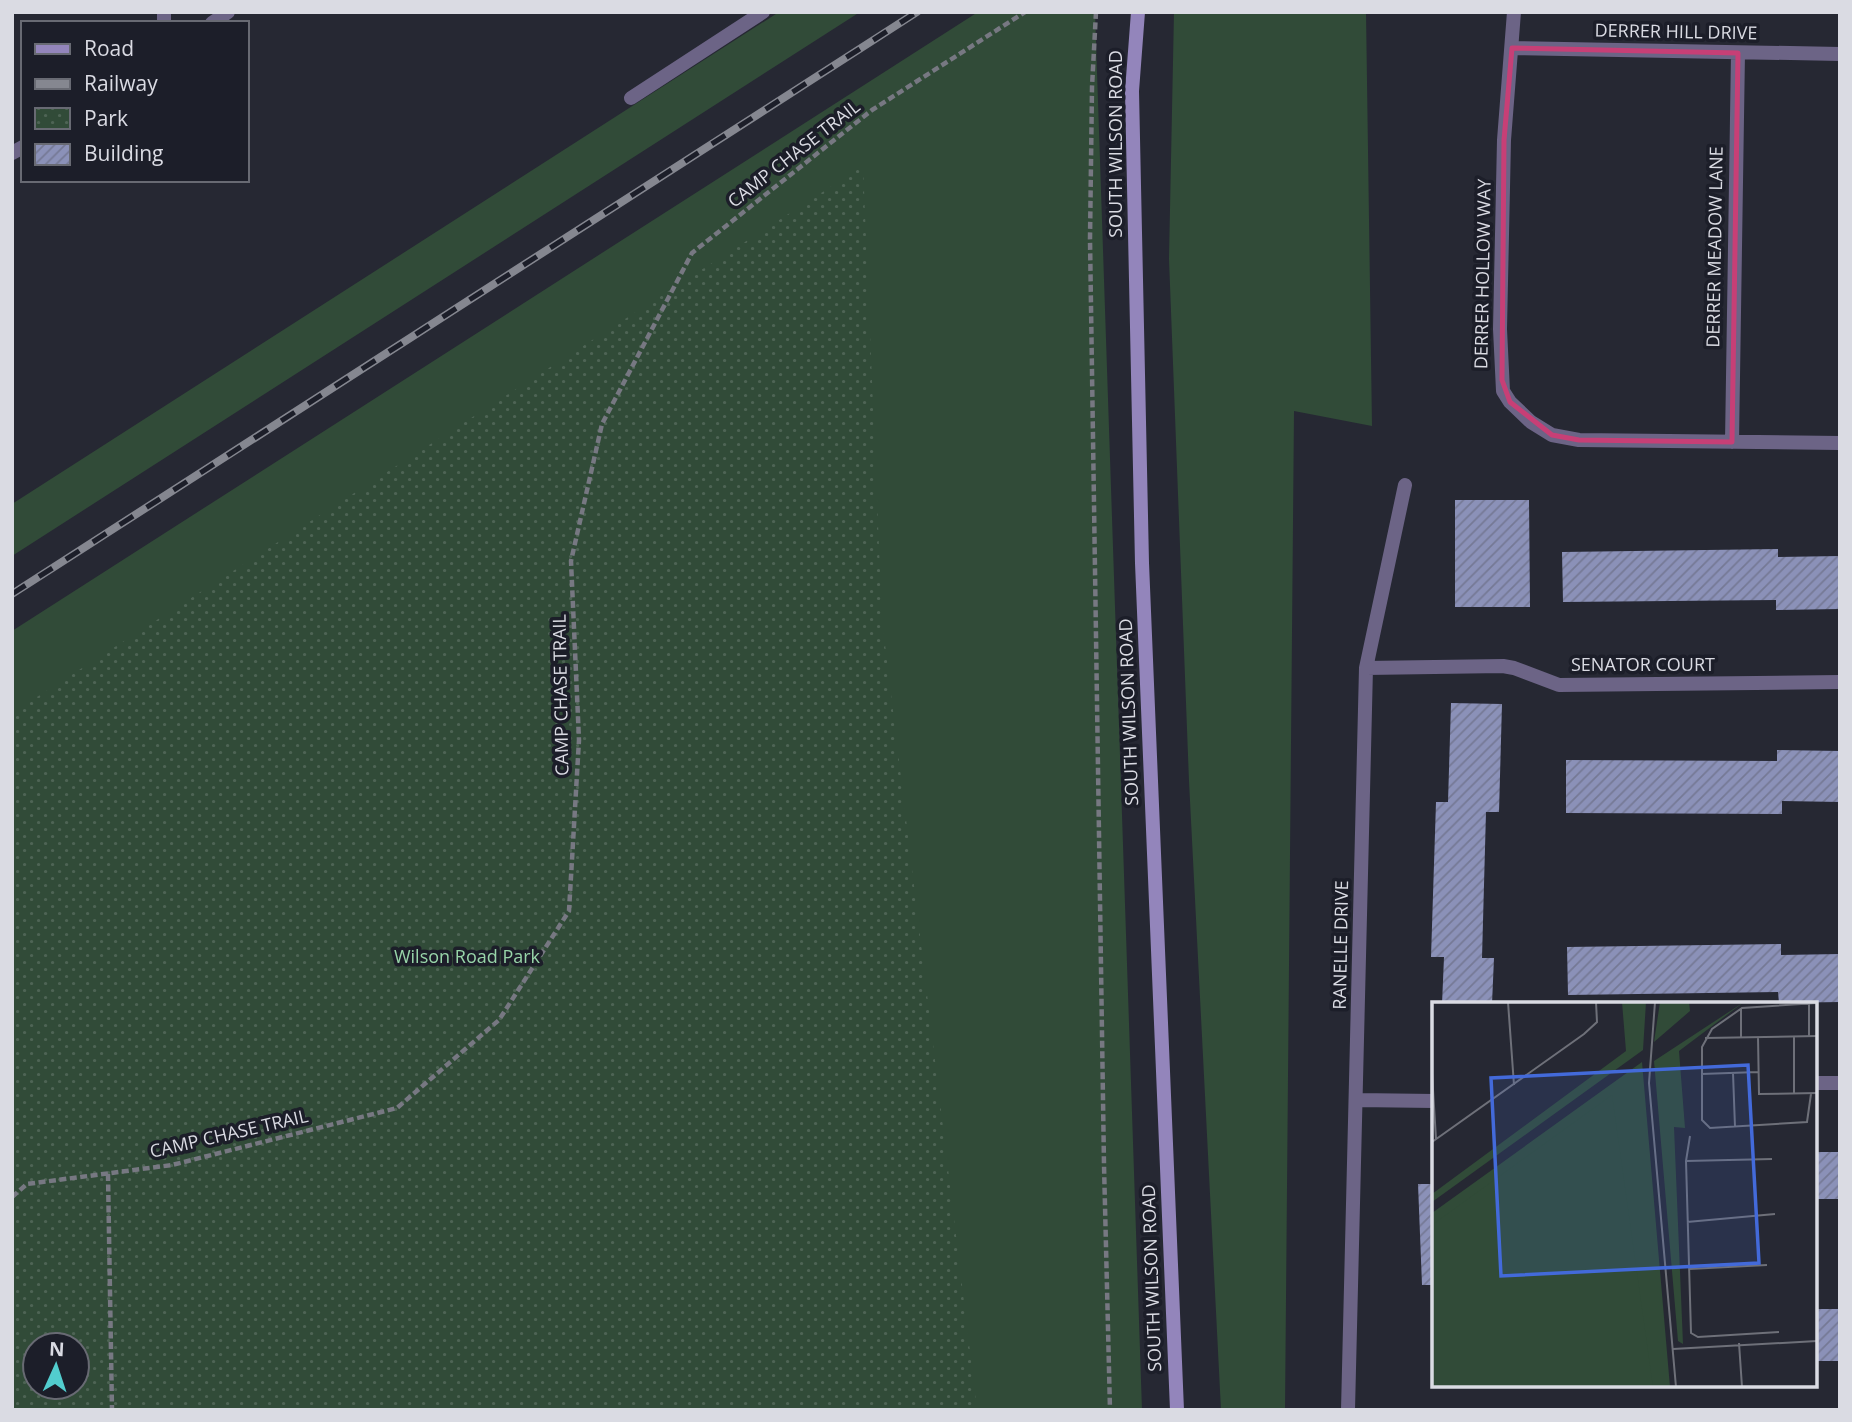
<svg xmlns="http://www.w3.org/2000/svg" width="1852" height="1422" viewBox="0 0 1852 1422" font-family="'Open Sans',sans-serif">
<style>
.grass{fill:#314b38;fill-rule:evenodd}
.park{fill:url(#park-dots);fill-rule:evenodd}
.building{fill:url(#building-hatch)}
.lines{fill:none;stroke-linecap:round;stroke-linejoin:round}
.path{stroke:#777882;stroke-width:4.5;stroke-dasharray:7 3.5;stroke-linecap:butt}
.lane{stroke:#6c6486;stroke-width:14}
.street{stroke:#6c6486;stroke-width:14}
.secondary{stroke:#9385bb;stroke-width:14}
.rail-casing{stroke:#858790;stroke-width:8}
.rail{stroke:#1c1e29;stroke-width:5;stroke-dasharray:16;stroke-linecap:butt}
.marked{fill:none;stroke:#c73f76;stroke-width:5;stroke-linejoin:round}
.labels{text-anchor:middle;stroke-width:7;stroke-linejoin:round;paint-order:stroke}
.street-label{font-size:18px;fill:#dadbe3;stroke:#1c1e29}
.park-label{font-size:18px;fill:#98d5a9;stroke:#1c1e29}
.inset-road{fill:none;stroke:#6e7079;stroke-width:2}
.view{fill:#436ada;fill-opacity:0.15;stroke:#436ada;stroke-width:3.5}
.inset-edge{fill:none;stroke:#dadbe3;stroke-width:3.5}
</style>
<defs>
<pattern id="park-dots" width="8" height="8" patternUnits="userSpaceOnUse" patternTransform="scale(1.75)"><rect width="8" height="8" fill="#314b38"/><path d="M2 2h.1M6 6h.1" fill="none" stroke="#4e6455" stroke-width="1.8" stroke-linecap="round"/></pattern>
<pattern id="building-hatch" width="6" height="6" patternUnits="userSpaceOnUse" patternTransform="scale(1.75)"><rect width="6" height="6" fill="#8b91b8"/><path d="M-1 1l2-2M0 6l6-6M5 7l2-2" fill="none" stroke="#757995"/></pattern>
</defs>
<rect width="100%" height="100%" fill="#262833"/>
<path class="grass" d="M779,12h81l-848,544v-52z
M978,12h117l47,1398h-1130v-779zM35,1345h42v42h-42z
M1174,12h192l6,414 -78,-15 -9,999h-64l-32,-629 -20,-522z"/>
<path class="park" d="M863,166l19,453 95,791h-965v-697zM35,1345h42v42h-42z"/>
<path class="building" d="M1455,500h74l1,107h-75z
M1778,549v8l62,-1v53l-64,1v-10l-213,2 -1,-50z
M1451,703l51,1 -3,108h-13l-4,146h12l-2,46h-50l2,-47h-13l5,-155h12z
M1777,750l63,1v51l-58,-1v13l-216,-1v-53l211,1z
M1781,944v11l59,-1v48l-61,1 -1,-11 -210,3 -1,-48z
M1815,1152h25v47h-25z
M1418,1184h16v101h-12z
M1815,1309h25v52h-25z"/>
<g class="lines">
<path class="path" d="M1096,12l-4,75 -2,152 14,926 6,245
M108,1174l4,236
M12,1197l15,-13 145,-19 225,-57 102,-88 70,-109 10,-171 -8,-179 31,-137 90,-171 180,-143 153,-98"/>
<path class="lane" d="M631,98l132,-86"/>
<path class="street" d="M164,12v11
M1514,12l-10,128 -4,189 3,62 7,11 21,20 21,13 27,5 261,3
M212,23l16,-11
M1512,48l328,6
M12,153l11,-6
M1732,442l6,-389
M1366,668l137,-2 11,2 45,17 281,-3
M1815,1083h25
M1357,1100l77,1
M1348,1410l18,-742 39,-183"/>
<path class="secondary" d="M1138,12l-6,79 10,472 35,847"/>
<defs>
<path id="rail" d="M12,594l905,-582"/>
</defs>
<use href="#rail" class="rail-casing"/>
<use href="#rail" class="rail"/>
</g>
<path class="marked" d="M1512,48l226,5 -6,389 -153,-2 -27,-5 -42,-33 -8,-22 2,-240z"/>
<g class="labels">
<g class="street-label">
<text transform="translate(1676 32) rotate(1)" y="6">DERRER HILL DRIVE</text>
<text transform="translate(1116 144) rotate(-90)" y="6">SOUTH WILSON ROAD</text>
<text transform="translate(794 154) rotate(-38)" y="6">CAMP CHASE TRAIL</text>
<text transform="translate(1715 247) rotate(-89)" y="6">DERRER MEADOW LANE</text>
<text transform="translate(1483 274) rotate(-89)" y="6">DERRER HOLLOW WAY</text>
<text x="1643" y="671">SENATOR COURT</text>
<text transform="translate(561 695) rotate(-91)" y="6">CAMP CHASE TRAIL</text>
<text transform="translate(1129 712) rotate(-92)" y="6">SOUTH WILSON ROAD</text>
<text transform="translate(1341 945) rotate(-89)" y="6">RANELLE DRIVE</text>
<text transform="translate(229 1134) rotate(-13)" y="6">CAMP CHASE TRAIL</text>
<text transform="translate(1152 1278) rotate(-92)" y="6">SOUTH WILSON ROAD</text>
</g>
<g class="park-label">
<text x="467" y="963">Wilson Road Park</text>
</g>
</g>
<g transform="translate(1432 1002)">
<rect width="385" height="385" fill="#262833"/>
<path d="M190,0h24l-3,48 -211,152v-8l194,-143zM228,0h29l1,9 -36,31zM312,0l-65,49 6,77 -11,-1 9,217 -5,-3 -24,-280zM210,60l28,325h-238v-174z" fill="#314b38"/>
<path d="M180,93l41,292h-221v-162z" fill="#314b38"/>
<path class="inset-road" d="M76,0l6,83M223,0l-6,81 27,304M377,2v32M309,7v28M362,34v58M326,35l1,57 58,-1M273,36l112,-2M0,71l4,66M301,71l2,54M269,72l57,-2M379,92l-4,28 -97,6 -8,-8v-73l10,-18 30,-21 75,-5M258,134l-4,25 5,172 7,4 81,-5M0,140l152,-108 13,-12 -1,-20M254,159l86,-2M255,220l88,-8M257,267l78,-4M307,341l3,44M241,347l144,-8"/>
<path class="view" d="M316,63l11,198 -258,13 -10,-198z"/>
<rect width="385" height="385" class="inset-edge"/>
</g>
<rect width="1852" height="1422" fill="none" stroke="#dadbe3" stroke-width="28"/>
<rect x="21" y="21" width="228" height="161" fill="#1c1e29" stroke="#686a73" stroke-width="2"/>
<rect x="35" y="44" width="35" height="10" fill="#9385bb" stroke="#686a73" stroke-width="2"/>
<text x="84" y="56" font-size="21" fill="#dadbe3">Road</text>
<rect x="35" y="79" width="35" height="10" fill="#858790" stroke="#686a73" stroke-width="2"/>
<text x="84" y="91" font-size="21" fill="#dadbe3">Railway</text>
<rect x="35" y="108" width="35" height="21" fill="url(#park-dots)" stroke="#686a73" stroke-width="2"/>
<text x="84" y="126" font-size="21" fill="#dadbe3">Park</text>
<rect x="35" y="144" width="35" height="21" fill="url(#building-hatch)" stroke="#686a73" stroke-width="2"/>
<text x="84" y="161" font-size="21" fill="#dadbe3">Building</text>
<g transform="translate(56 1366) rotate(3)"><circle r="33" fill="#1c1e29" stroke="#686a73" stroke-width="2"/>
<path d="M0-5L12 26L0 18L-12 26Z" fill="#52cdce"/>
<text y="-10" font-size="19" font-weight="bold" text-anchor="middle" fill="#dadbe3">N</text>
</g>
</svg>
